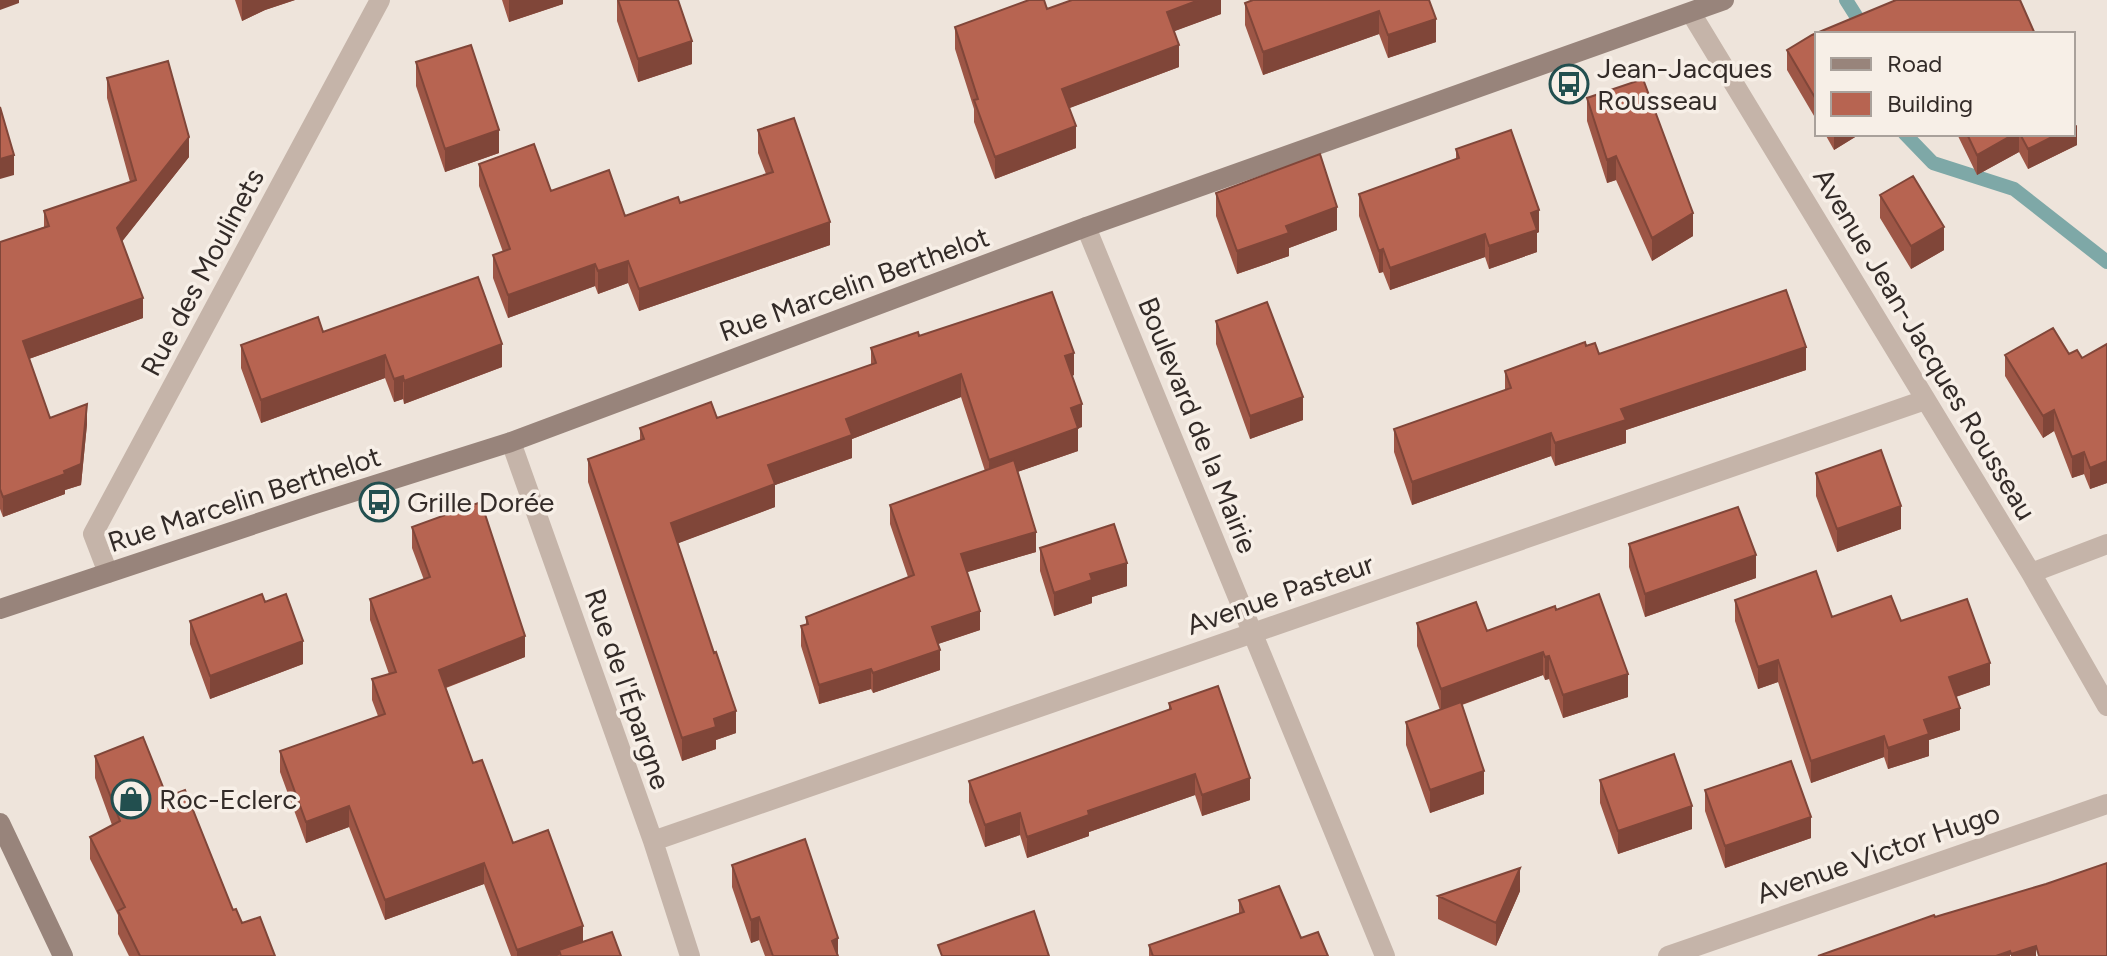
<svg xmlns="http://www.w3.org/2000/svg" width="2107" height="956" viewBox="0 0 2107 956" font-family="Figtree,sans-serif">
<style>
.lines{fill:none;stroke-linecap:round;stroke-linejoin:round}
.stream{stroke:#7ea8a7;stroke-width:14}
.street{stroke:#c5b4a9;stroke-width:20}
.secondary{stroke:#98847b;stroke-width:20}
.wall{fill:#9d5646}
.shaded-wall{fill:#804639}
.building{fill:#b76451;stroke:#804639;stroke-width:2}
.labels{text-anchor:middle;stroke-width:7;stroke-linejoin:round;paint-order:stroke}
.poi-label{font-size:28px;fill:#332b28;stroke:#f7efe7;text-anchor:start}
.street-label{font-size:28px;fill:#332b28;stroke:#f7efe7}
</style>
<rect width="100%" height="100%" fill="#eee4db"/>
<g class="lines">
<path class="stream" d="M1846,0l12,19 5,15
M1905,134l28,29 81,26 93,73"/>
<path class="street" d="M1691,13l340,560 76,133
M1086,227l299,729
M511,442l142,399 37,115
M108,573l-15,-39 287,-534
M2031,573l76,-29
M653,841l1272,-441
M1668,956l439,-152"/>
<path class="secondary" d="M0,609l315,-105 196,-62 575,-215 638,-227
M0,823l63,133"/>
</g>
<path class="wall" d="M235,0h60l-30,10 -23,11z
M502,0h61v4l-54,18z
M617,0h61l14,64 -54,18 -21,-61z
M1221,0v14l-47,17 5,36 -110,41 7,40 -81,31 -21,-57v-13l-19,-60v-22l92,-18z
M1429,0l7,42 -48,16 -9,-24 -116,41 -18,-50v-22z
M1817,34v87l-30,-51v-20z
M416,62l83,91 -54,19 -29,-86z
M107,78l82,79 -67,84 21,77 -114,41 21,59 37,6 -6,61 -16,5v4l-62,23 -3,-8v-267l44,-15v-16l86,-29 -23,-84z
M1587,98l106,138 -41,25 -36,-81 -9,3 -20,-62z
M758,130l72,115 -191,66 -11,-28 -30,11 -3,-8 -87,32 -15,-40v-23l10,-3 -24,-66v-22l72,27 74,25 55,-13 86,-29 -8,-21z
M1825,134h35l-26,16z
M1957,134h116l4,11 -49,24 -9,-17 -42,23z
M1456,149l83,83 -2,1v19l-48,17 -4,-12 -95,33 -7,-18 -4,1 -20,-57v-22l97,-35z
M1216,193l121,37 -48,18v8l-52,18 -21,-58z
M1880,195l64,55 -33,19 -31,-51z
M1216,321l87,99 -53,19 -34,-95z
M323,332l179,35 -98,37 -1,-5 -9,3 -9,-24 -124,45 -20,-55v-23z
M919,336l155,39 -2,1 10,51 -4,1v23l-61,21 19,80 -69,20 13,58 -42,14 2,26 -67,23 -2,-4 -52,15 -18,-58v-20l5,-1v-8l102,-40 -18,-53v-19l95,-34 -24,-74 -109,42v19l-77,27v22l-97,36 58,190 -20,7v9l-34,12 -94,-279v-23l52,-18v-13l77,-10 154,-53v-17z
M2107,344v139l-17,6 -6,-15 -12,4 -18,-47 -11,7 -38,-62v-21l64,-1 13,4z
M1586,346l13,8 207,16 -180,60v13l-71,23 -4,-10 -139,49 -18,-53v-23l111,-39v-19z
M1816,473l85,56 -64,23 -21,-56z
M412,527l113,130 -79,31 27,75 40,80 70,99 38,14h-110l-27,-72 -99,36 -36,-93 -43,16 -26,-71v-21l98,-35 -6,-16v-21l17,-5 -19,-54v-21l54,-19 -12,-32z
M1629,544l127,34 -111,39 -16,-50z
M1040,548l87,38 -35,11v6l-38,13 -14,-45z
M1735,600l97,17 69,4 89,64 -34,12 4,33 -31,10v16l-41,13 -4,-12 -73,26 -33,-101 -20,7 -23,-68z
M265,602l38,62 -93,35 -20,-55v-23z
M1556,610l72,87 -65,21 -14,-39 -4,1 -2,-5 -81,30 22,89 -54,19 -24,-68v-23l34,-12 -23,-64v-23l70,8z
M1169,703l81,97 -48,16 -7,-21 -106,37v4l-62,22 -7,-23 -35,12 -16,-45v-21l200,-71z
M95,756l72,41 66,113 9,13 33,33h-146l-11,-22v-19l-28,-56v-22l22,-12 -17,-47z
M1600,780l92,49 -74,25 -18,-51z
M1705,790l106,48 -86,30 -20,-57z
M732,865l106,91h-73l-6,-16 -8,3 -19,-56z
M1520,891l-24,55 -58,-27v-23z
M1239,900l89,56h-179v-11l90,-31z"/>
<path class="shaded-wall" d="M0,0h19v3l-19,7z
M242,0h53l-30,10 -23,11z
M509,0h54v4l-54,18z
M1199,0h22v14l-54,20v-22z
M1379,11v23l-116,41v-23z
M1436,19v23l-48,16v-23z
M692,41v23l-54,18v-23z
M1179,45v22l-117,44v-22z
M2077,125v20l-49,24v-20l30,-15h15v-7z
M1076,126v22l-81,31v-22z
M499,130v23l-54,19v-23z
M1834,134h26l-26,16z
M2014,134h5v18l-42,23v-20z
M189,137v20l-72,91v-20z
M14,155v20l-14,4v-20z
M1616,156v24l-9,3v-23z
M1337,207v23l-48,18v8l-52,18v-23l49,-25z
M1539,210v22l-2,1v19l-48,17v-23l42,-33z
M1693,213v23l-41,25v-23z
M830,222v23l-191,66v-22z
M1944,227v23l-33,19v-23z
M1485,234v23l-95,33v-22z
M1383,249v23l-4,1v-22z
M628,261v22l-30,11v-23z
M595,264v22l-87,32v-23z
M143,298v20l-120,43v-20z
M502,344v23l-98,37v-23z
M1806,347v23l-180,60v13l-71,23v-23l66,-34z
M1074,353v22l-9,4v-23z
M385,355v23l-124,45v-23z
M961,374v23l-109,42v19l-77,27v22l-104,39v-23l175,-104z
M403,376v23l-9,3v-23z
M1303,397v23l-53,19v-23z
M87,404v20l-6,61 -16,5v4l-62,23v-20l61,-26z
M1082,404v23l-8,3 4,-2v23l-89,31v-22l82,-52z
M2054,410v21l-11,7v-22z
M1551,433v23l-139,49v-23z
M2084,452v22l-12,4v-21z
M2107,461v22l-17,6v-21z
M1901,506v23l-64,23v-23z
M1036,532v20l-75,22v-20z
M1756,555v23l-111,39v-23z
M1127,563v23l-35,11v6l-38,13v-23l36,-19z
M980,611v19l-48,16v-19z
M525,636v21l-86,33v-20z
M303,641v23l-93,35v-23z
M940,650v20l-67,23v-20z
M1543,652v23l-102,37v-23z
M1549,656v23l-4,1v-23z
M1778,660v22l-20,7v-22z
M1990,663v22l-41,14v-22z
M871,669v20l-52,15v-19z
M1628,674v23l-65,21v-23z
M1960,708v22l-31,10v16l-41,13v-21l36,-28z
M736,711v22l-20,7v9l-34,12v-23l32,-19z
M1884,736v21l-73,26v-22z
M1484,771v23l-54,19v-23z
M1195,774v21l-106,37v4l-62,22v-21l61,-26z
M1250,778v22l-48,16v-21z
M349,806v21l-43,16v-21z
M1692,806v23l-74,25v-23z
M1020,813v22l-35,12v-22z
M1811,817v21l-86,30v-22z
M484,863v21l-99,36v-20z
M1520,868v23l-24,55v-23z
M759,917v23l-8,3v-23z
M583,926v20l-24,4v5l-2,1h-40v-6z
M838,938v18l-6,-15z
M2036,946v10h-25v-2z
M2010,951v5h-14z"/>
<path class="building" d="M618,0h60l14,41 -54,18z
M1029,0h15l3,9 25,-9h127l-32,12 12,33 -117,44 14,37 -81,31 -21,-57 4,-1 -23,-72z
M1253,0h176l7,19 -48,16 -9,-24 -116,41 -18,-49z
M1896,0h124l15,34h-218v67l-30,-51 25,-15z
M471,45l28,85 -54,19 -29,-87z
M168,61l21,76 -72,91 26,70 -120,43 27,77 37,-14 -6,60 -17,7 1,3 -62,23 -3,-8v-247l49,-16 -5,-15 92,-31 -29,-102z
M1643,79l50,134 -41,25 -36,-82 -9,4 -20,-62z
M0,107l14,48 -14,4z
M794,118l36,104 -191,67 -11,-28 -30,10 -3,-7 -87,31 -15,-40 17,-6 -31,-85 55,-20 17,47 58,-21 16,46 53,-19 2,6 93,-31 -15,-42z
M1511,130l28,80 -8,3 6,17 -48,16 -4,-12 -95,34 -7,-19 -4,2 -20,-57 100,-36 -3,-9z
M1967,134h47l-37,21z
M2020,134h38l-30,15z
M1320,154l17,53 -51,19 3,7 -52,18 -21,-58z
M1913,176l31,51 -33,19 -31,-51z
M478,277l24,67 -98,37 -1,-5 -9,3 -9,-24 -124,45 -20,-55 77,-28 5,15z
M1786,290l20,57 -185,62 5,11 -71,23 -4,-10 -139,49 -18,-53 117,-41 -6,-17 80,-29 1,4 9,-3 4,11z
M1052,292l22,61 -9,3 17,48 -11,4 7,20 -89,32 -28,-86 -115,45 6,16 -84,30 7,19 -104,39 43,130 2,-1 20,59 -22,8 2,8 -34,11 -94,-279 56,-20 -4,-11 71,-26 6,16 159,-55 -5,-15 47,-16 1,4z
M1267,302l36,95 -53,19 -34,-95z
M2053,328l16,26 8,-4 5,8 25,-14v117l-17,7 -6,-16 -12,5 -18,-47 -11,6 -38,-61z
M1881,450l20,56 -64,23 -21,-56z
M1014,460l22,72 -75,22 19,57 -48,16 8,23 -67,23 -2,-4 -52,16 -18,-59 7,-2 -2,-7 108,-42 -24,-70z
M481,502l44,134 -86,34 34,93 9,-3 31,83 35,-13 35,96 -66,24 -33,-87 -99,37 -36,-94 -43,16 -26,-71 105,-37 -13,-35 24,-7 -26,-73 60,-22 -18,-50z
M1738,507l18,48 -111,39 -16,-50z
M1114,524l13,39 -37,11 2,6 -38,13 -14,-45z
M1816,571l16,46 59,-21 10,25 66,-22 23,64 -41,14 11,31 -36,12 5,14 -41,14 -4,-12 -73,25 -33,-101 -20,7 -23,-67z
M262,594l3,8 21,-8 17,47 -93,35 -20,-55z
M1599,594l29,80 -65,21 -14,-39 -4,1 -2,-5 -102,37 -24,-66 59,-21 11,29 68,-25 1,4z
M1218,686l32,92 -48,17 -7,-21 -107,37 1,4 -62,22 -7,-24 -35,12 -16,-44 202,-72 -2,-6z
M1461,702l23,69 -54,19 -24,-68z
M143,737l24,60 18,-7 48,120 3,-1 6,14 18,-6 15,39h-135l-22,-45 7,-4 -35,-70 30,-16 -25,-65z
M1674,754l18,52 -74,25 -18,-51z
M1791,761l20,56 -86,29 -20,-56z
M805,839l33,99 -6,3 6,15h-65l-14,-39 -8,3 -19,-55z
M2107,863v93h-68l-3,-10 -25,8 -1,-3 -14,5h-178l116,-41 1,2 111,-33z
M1520,868l-24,55 -58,-27z
M1279,886l22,52 17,-6 10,24h-175l-4,-11 95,-33 -5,-12z
M1034,911l15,45h-107l-4,-11z
M612,932l9,24h-60l-2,-6z"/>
<defs>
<symbol id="bus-ring" viewBox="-11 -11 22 22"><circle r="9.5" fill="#f7efe7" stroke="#224f4f" stroke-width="1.5"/><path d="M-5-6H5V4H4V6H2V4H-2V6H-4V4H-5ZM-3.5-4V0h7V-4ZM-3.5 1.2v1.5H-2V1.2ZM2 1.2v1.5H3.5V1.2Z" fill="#224f4f"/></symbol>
<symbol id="shop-ring" viewBox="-11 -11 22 22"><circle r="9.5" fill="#f7efe7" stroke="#224f4f" stroke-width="1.5"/><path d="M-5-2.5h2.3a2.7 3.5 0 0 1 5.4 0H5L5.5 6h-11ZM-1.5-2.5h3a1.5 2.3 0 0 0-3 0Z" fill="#224f4f"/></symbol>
</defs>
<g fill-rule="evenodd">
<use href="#bus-ring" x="1547" y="62" width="44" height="44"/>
<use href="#bus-ring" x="357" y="480" width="44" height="44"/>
<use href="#shop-ring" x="109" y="777" width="44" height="44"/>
</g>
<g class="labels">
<g class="poi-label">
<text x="1597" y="78">Jean-Jacques<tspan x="1597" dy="32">Rousseau</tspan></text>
<text x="407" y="512">Grille Dorée</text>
<text x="159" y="809">Roc-Eclerc</text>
</g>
<g class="street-label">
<text transform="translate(202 272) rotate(-62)" y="10">Rue des Moulinets</text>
<text transform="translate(854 284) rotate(-20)" y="10">Rue Marcelin Berthelot</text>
<text transform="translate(1925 344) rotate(59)" y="10">Avenue Jean-Jacques Rousseau</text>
<text transform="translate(1198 425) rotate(68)" y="10">Boulevard de la Mairie</text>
<text transform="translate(244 499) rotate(-18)" y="10">Rue Marcelin Berthelot</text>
<text transform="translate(1280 594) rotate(-19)" y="10">Avenue Pasteur</text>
<text transform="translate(628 689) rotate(71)" y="10">Rue de l'Épargne</text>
<text transform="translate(1878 853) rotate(-19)" y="10">Avenue Victor Hugo</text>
</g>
</g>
<rect x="1815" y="32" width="260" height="104" fill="#f7efe7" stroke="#a9a19b" stroke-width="2"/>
<rect x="1831" y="58" width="40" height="12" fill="#98847b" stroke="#a9a19b" stroke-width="2"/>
<text x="1887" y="72" font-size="24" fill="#332b28">Road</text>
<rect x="1831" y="92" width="40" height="24" fill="#b76451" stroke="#a9a19b" stroke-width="2"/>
<text x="1887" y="112" font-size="24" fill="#332b28">Building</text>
</svg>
